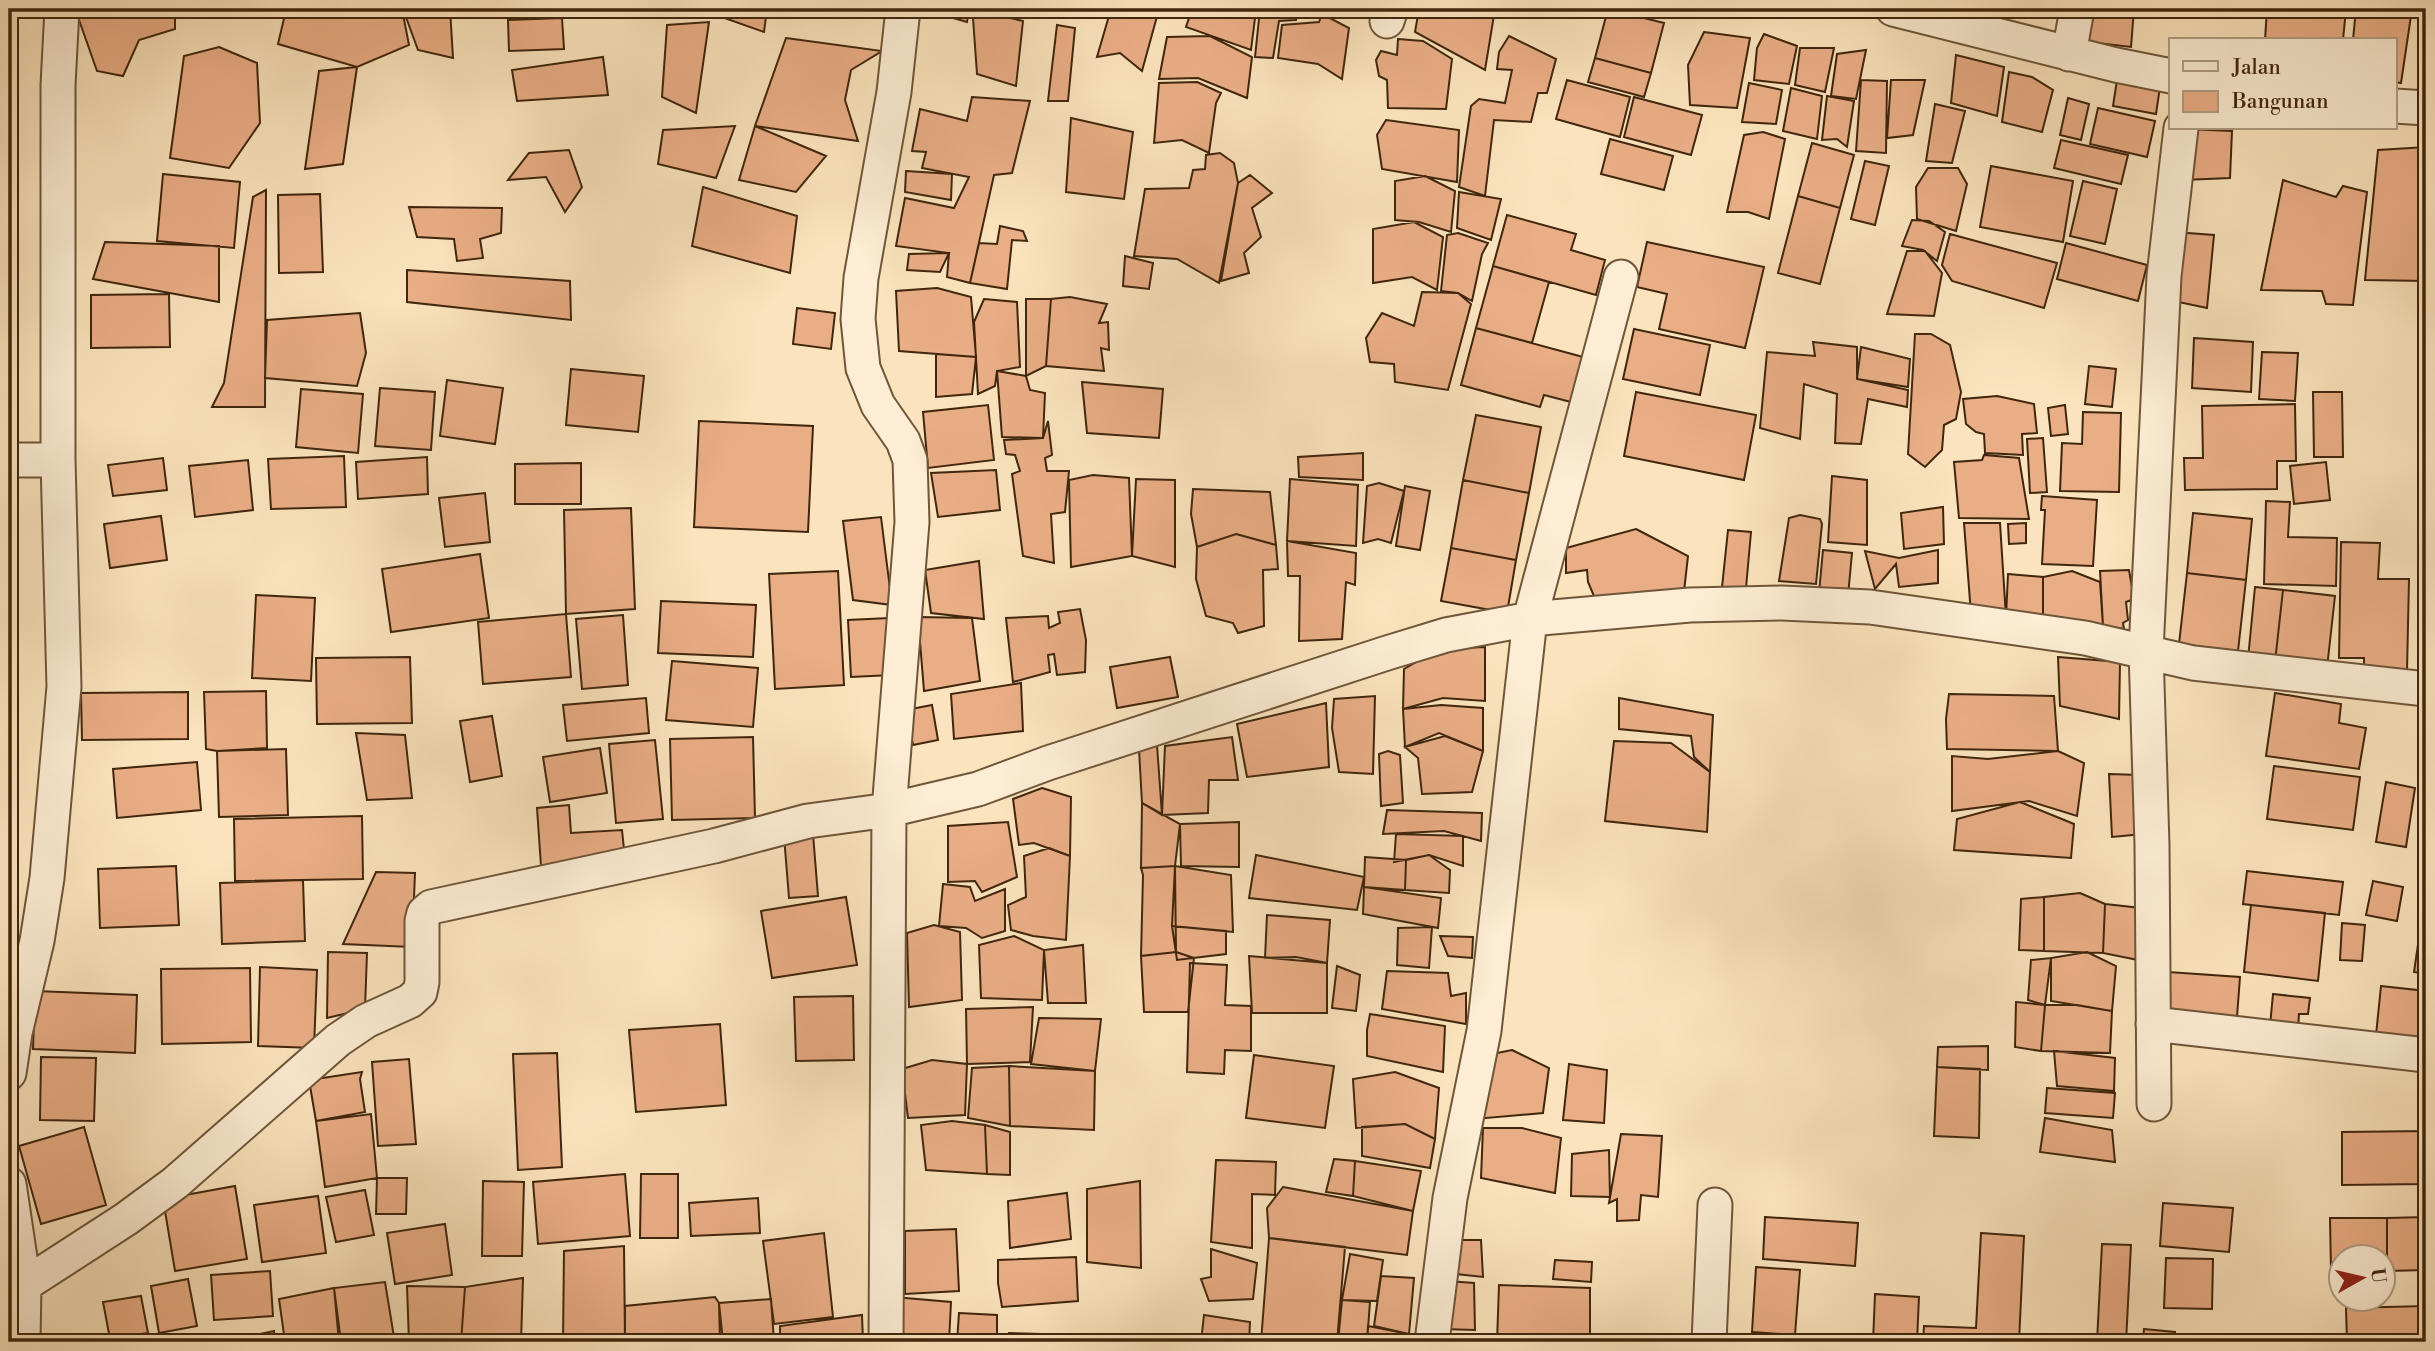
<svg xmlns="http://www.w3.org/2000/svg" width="2435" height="1351" viewBox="0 0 2435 1351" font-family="'Libre Bodoni',serif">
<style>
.building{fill:#eaae86;stroke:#40260d;stroke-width:2}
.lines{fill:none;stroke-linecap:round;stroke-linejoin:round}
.street-casing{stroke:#6f5639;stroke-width:37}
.street{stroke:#fcedd4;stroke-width:33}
</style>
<rect width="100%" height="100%" fill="#fbe4bd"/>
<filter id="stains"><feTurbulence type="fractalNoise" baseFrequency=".00286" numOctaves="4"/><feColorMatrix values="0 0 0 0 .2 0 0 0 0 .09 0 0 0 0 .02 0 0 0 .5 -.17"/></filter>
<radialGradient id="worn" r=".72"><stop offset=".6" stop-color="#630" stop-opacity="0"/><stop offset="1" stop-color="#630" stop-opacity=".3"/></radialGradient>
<path class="building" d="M85,9h90v20l-36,11 -16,36 -26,-5 -19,-54z
M300,9h102l7,36 -52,22 -79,-23 8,-34z
M403,9h47l3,49 -35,-8z
M720,9h47l-3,23 -45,-16z
M911,9h58l-2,13 -35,-10 -21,-1z
M1111,9h48l-17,62 -22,-18 -23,4z
M1192,9l63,9 -4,32 -65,-23z
M1260,9h37l-1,11 -17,1 -6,37 -18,-1z
M1419,9h76l-10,61 -70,-38z
M1608,9l56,14 -13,50 -56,-15z
M2082,9h52l-3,38 -51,-6z
M2267,9h79l-3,31h-78z
M2356,9h56l-11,74 -6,-1v-42h-42z
M993,14l30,7 -7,65 -39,-12 -4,-56z
M1322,14l27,14 -7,51 -24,-15 -40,-6 4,-33 37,-3z
M562,18l2,31 -55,2 -1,-31z
M709,22l-13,91 -34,-16 5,-72z
M1057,25l18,3 -7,73h-20z
M1704,32l46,6 -13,70 -47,-3 -2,-40z
M1764,34l33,12 -8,38 -35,-4 3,-32z
M1210,36l42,21 -5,41 -49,-20 -39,1 8,-42z
M1509,36l47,23 -9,34h-9l-7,29 -37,-2 -9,76 -26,-9 12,-81 8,-7 26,4 7,-33 -15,-1 2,-17z
M786,38l96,13 -31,19 -6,30 13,41 -103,-15z
M1398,39l25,2 29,18 -6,50 -58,-1 -1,-28 -8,-4 -3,-16 5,-9 16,4z
M219,47l38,16 3,60 -31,45 -59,-10 14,-102z
M1800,48h34l-9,44 -30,-7z
M1866,50l-10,49 -25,-3 6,-42z
M1956,55l48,12 -7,49 -46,-13z
M603,57l5,38 -91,6 -5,-31z
M1595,58l56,15 -7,24 -56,-15z
M357,67l-14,97 -38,5 14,-98z
M2009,72l23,5 21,13 -11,42 -40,-10z
M1567,80l63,17 -10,40 -64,-18z
M1861,80l26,1 -1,72 -30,-2z
M1891,80h34l-12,55 -26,3z
M2117,80l43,7 -4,27 -43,-8z
M1197,82l24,11 -5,10 -7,50 -27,-13 -28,3 5,-60z
M1749,83l33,7 -6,34 -34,-2z
M1791,88l31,8 -5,43 -34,-8z
M1827,96l27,5 -7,46 -10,-8 -15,1z
M972,97l58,4 -18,72 -18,2 -24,108 -23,-6 2,-24 -53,-7 9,-48 49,10 15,-31 -47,-9 4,-16 -14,-1 8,-42 47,12z
M1634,97l68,18 -11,40 -67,-18z
M2068,98l21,6 -8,36 -21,-5z
M1935,104l30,7 -13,52 -26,-2z
M2098,108l57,13 -8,36 -57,-13z
M1071,118l62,14 -9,67 -58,-7z
M1386,120l73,10 -2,52 -75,-13 -5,-34z
M735,126l-19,52 -58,-14 5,-34z
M755,126l71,30 -30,36 -57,-12z
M2188,129l44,2 -2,47 -47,2z
M1763,132l22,7 -16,80 -21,-7h-21l17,-77z
M1610,139l63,17 -9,34 -63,-16z
M2061,140l67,15 -7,29 -67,-16z
M1812,143l42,12 -14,53 -42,-12z
M2426,147v134l-61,-1 13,-130z
M569,150l13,37 -17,25 -19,-35 -38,3 21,-27z
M1220,153l14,10 4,20 -19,100 -42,-24 -43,-3 11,-67 44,-1 4,-18 12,-1 1,-14z
M1865,161l24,5 -14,59 -24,-6z
M1991,166l82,15 -10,61 -83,-15z
M1928,168h30l9,16 -11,47 -39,-12 -1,-32z
M906,171l46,3 -1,26 -46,-8z
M163,174l77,8 -6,66 -77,-7z
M1250,175l22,18 -20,15 9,29 -17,16 5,20 -28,8 17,-98z
M1425,176l30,15 -4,41 -32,-10 -24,-2v-39z
M2283,180l53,17 7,-11 24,6 -14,113 -27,-1 -4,-13 -61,-1z
M2083,181l34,8 -12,55 -35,-8z
M703,187l94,29 -7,57 -98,-27z
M266,190l-1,217h-53l12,-24 29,-186z
M1459,192l42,7 -10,41 -34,-12z
M320,194l3,78 -44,1 -1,-78z
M1798,196l42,12 -20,76 -42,-11z
M409,207l93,1 -1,25 -21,6 3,19 -26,3 -3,-22 -37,-2z
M1507,215l69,19 -5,16 34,10 -9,35 -103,-29z
M1912,220l17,1 16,11 -8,29 -14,-11 -21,-4z
M1414,222l29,15 -6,53 -25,-13 -39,6v-54z
M1000,226l23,5 4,10 -15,-1 -5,49 -37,-6 9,-40 18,1z
M2174,232l40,3 -7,73 -38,-8z
M1458,233l30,10 -6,11 -10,47 -14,-8 -17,-2 6,-56z
M1950,234l107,29 -13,45 -92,-27 -10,-16z
M105,242l114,4v56l-126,-23z
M1647,242l117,25 -19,81 -86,-19 8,-35 -30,-7z
M2066,243l81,22 -9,36 -81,-22z
M1907,251h18l17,22 -8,43 -47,-2z
M949,253l-9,19 -33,-2 2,-16z
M1125,256l28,7 -4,26 -26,-3z
M1493,266l56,16 -17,61 -56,-15z
M407,270l163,11 1,39 -164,-18z
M937,288l34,9 5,60 -77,-6 -3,-60z
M1422,292l36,1 13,11 -23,86 -53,-8 -1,-18 -24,-2 -4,-24 16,-25 32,13z
M169,294l1,53 -79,1v-53z
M1070,297l37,7 -8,19 9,-1 1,28 -8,-2 3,23 -58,-5 5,-67z
M984,299l33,3 3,65 -23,4 -2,15 -17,8 -4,-72z
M1026,299h25l-5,67 -20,10z
M797,308l38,5 -4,36 -38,-5z
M360,313l6,40 -9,33 -92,-8 2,-58z
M1476,328l107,29 -12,45 -27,-7 -4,12 -79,-22z
M1634,329l76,16 -10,50 -77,-16z
M1915,334h16l19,11 11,47 -5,27 -12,6 -2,25 -17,17 -17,-13z
M2194,338l59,4 -2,50 -59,-4z
M1813,342l44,5v32l51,11 -1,17 -39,-8 -7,45 -26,-1 2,-49 -33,-10 -4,55 -40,-11 7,-76 48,4z
M1861,347l49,12 -2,28 -51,-8z
M2262,352l36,1 -3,48 -36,-2z
M936,354l40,3 -4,37 -36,3z
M2089,366l27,3 -4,38 -27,-3z
M571,369l73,7 -6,56 -72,-7z
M997,371l29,5 4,14 15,3 -2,45 -41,-1z
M447,380l56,8 -8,56 -55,-8z
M1082,382l81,7 -4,49 -72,-5z
M380,388l55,4 -4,58 -56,-4z
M301,389l62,5 -5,59 -62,-6z
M1636,392l120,23 -12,65 -120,-24z
M2313,392h29l1,65h-29z
M1997,396l37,8 3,29 -15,1 1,21 -38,-2 -1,-19 -8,-2 -10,-8 -3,-25z
M2295,404l1,57h-19v28l-92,1 -1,-32h19l-1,-52z
M988,405l6,55 -66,8 -5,-56z
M2065,405l3,29 -17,2 -3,-28z
M2083,412l38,1 -2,79 -59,-1 2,-48 20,1z
M1476,415l65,12 -12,66 -66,-13z
M699,421l114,5 -5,106 -114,-5z
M1048,421l4,34 -7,3 2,13h22l-4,41 -14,2 3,49 -31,-7 -11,-82 8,-3 -5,-16 -9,-1 -2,-14 39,-2z
M2043,438l4,54 -17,1 -3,-54z
M1363,453v27l-64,-3 -1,-20z
M1984,455l35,3 10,61 -70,-1 -5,-56 28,-2z
M344,456l2,51 -75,2 -3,-50z
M427,457l1,37 -70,5 -2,-37z
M163,458l4,32 -54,6 -5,-31z
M248,460l5,50 -58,7 -6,-51z
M2326,462l4,38 -36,4 -4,-38z
M581,463v41h-66v-40z
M996,470l4,40 -62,7 -7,-44z
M1093,475l36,3 3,78 -61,11 -2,-87z
M1832,476l35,4v65l-39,-3z
M1136,479l39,1v87l-43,-11z
M1290,479l68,6 -2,61 -69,-5z
M1463,480l66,13 -13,67 -65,-12z
M1379,483l25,8 -13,52 -13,-4 -15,4 4,-57z
M1405,486l25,5 -10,59 -24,-4z
M1193,489l77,3 6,53 -40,-11 -39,13 -6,-33z
M485,493l5,49 -45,5 -6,-49z
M2042,496l55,4 -4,66 -51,-2 3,-54h-4z
M2266,501l24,1 -2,35 49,1 -1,48 -72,-2z
M1943,507l1,37 -40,5 -3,-36z
M631,508l4,101 -69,5 -2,-104z
M2193,513l59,6 -6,61 -59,-7z
M1800,515l20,4 2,5 -6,60 -37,-3 10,-63z
M161,516l6,44 -57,8 -6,-44z
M881,517l11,88 -39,-5 -10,-79z
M1964,523h36l6,94 -35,-3z
M2026,523v20l-17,1 -1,-20z
M1636,529l52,27 -5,44 -93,9 4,-13 -6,-14 -1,-12 -21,3v-25z
M1728,530l23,2 -6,67 -24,-2z
M1236,534l40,11 2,24 -15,1 1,56 -26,7 -5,-10 -27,-7 -10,-37 1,-32z
M1287,541l69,12 -1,32 -9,-3 -4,57 -43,2 1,-65h-12z
M2341,542l39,1 -2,36h31l-2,92 -43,-1v-12h-25z
M1451,548l65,12 -9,53 -66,-12z
M1823,550l29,3 -4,43 -29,-3z
M1938,550v33l-39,4 -3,-23 -21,25 -10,-38 34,7z
M480,554l9,64 -98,14 -9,-63z
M979,561l5,58 -53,-6 -6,-43z
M2129,570l5,29 -8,3 2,18 -5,3 1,6 -21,-3 -3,-55z
M838,571l6,114 -69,4 -6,-115z
M2072,571l28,11 3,44 -60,-6v-43z
M2187,573l59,7 -8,71 -59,-7z
M2008,574l35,3v43l-37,-3z
M2255,587l28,3 -8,72 -27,-3z
M2283,590l52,6 -8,72 -52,-6z
M256,595l59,3 -4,83 -59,-3z
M661,601l95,4 -3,52 -95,-4z
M1080,609l6,31 -1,32 -28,3 -3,-21 -6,1 2,17 -37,10 -7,-64 42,-2 1,12 11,-5 -2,-11z
M566,614l5,63 -88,7 -5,-62z
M623,615l5,70 -46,4 -6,-70z
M918,617l54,1 8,63 -56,10z
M889,618l3,57 -41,2 -3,-57z
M1485,647v54l-42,-3 -40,11 1,-40 35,-20z
M410,657l2,66 -95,1 -1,-66z
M1170,657l8,40 -61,11 -7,-41z
M2058,657l62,5 -1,57 -59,-13z
M672,661l86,7 -5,59 -87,-7z
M1021,683l2,48 -69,8 -3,-45z
M266,691l1,57 -50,3 -11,-2 -2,-57z
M188,692v47l-106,1 -1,-47z
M2275,693l66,11 -2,19 27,5 -7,41 -93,-13z
M1949,694l105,2 4,55 -111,-2 -1,-30z
M1375,696l-2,78 -34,-2 -7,-44 2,-29z
M646,698l3,35 -82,8 -4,-36z
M1619,698l94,17 -3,57 -16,-15 -3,-21 -72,-7z
M1326,703l3,64 -82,10 -10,-53z
M932,705l6,35 -25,5 -7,-35z
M1441,705l42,3v43l-44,-18 -34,14 -2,-38z
M492,716l10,60 -32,6 -10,-61z
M356,733l49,2 7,63 -45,2z
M1445,736l38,15 -11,41 -50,2 -4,-36 -13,-11z
M753,737l2,81 -83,2 -2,-81z
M1232,737l6,43h-29l-1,33 -46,2 3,-69z
M655,740l8,79 -47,4 -7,-79z
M1614,741l57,2 39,29 -3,60 -102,-11z
M1157,745l5,70 -20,-12 -3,-54z
M600,748l7,45 -57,9 -7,-45z
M286,749l2,66 -69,2 -2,-66z
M1388,751l12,4 3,48 -22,3 -2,-52z
M2058,751l26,12 -7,53 -48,-15 -77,10v-55l36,3z
M197,762l4,48 -84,8 -4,-49z
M2274,766l86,11 -7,53 -86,-11z
M2109,774l31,1 3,59 -31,3z
M2386,782l29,6 -9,59 -30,-5z
M1042,788l29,9 -1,59 -36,-13 -15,2 -6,-46z
M2020,802l54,22 -3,34 -117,-8 3,-31z
M1142,803l38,21 -5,42 -34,2z
M569,805l2,28 51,-3 3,29 -84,7 -4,-58z
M1387,810l95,3 -1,28 -37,-10 -61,3z
M362,816l1,63 -128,2 -1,-62z
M1008,822l9,55 -35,15 -7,-11 -27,1v-56z
M1239,822v45l-58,-1 -1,-42z
M813,834l5,62 -29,2 -5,-62z
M1396,834l67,2v30l-34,-11 -35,7z
M1049,848l21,8 -4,84 -33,-4 -22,-6 -3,-25 18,-8 -2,-41z
M1256,855l108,22 -7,33 -108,-12z
M1429,855l21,15 -1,23 -44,-3 1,-30z
M1365,857l41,3 -1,30 -41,-3z
M176,866l3,59 -79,3 -2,-59z
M1175,866l56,9 2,57 -61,-6z
M1175,866l1,86 -35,4 2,-81 -2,-7z
M2247,871l96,11 -4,33 -96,-11z
M376,872l39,1 -3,74 -69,-3z
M303,880l2,61 -83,3 -2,-61z
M2373,881l30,6 -6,34 -31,-6z
M943,884l27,3 5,14 30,-12v42l-23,7 -16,-10 -27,-2z
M1364,887l77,11 -3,30 -75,-14z
M2426,890v84l-12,-2z
M2080,893l25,11 -2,49 -59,-2v-54z
M846,897l11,68 -85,13 -11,-67z
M2044,897v54l-25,-1 2,-51z
M2105,904l36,4 -3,52 -35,-7z
M2251,905l74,8 -7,68 -74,-9z
M1267,915l63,5 -3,43 -31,-6 -31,1z
M2342,923l23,2 -3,36 -22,-1z
M934,925l26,7 2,68 -53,7 -2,-74z
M1172,926l54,5v23l-49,6z
M1432,927l-3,41 -32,-3 1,-37z
M1014,936l30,14 -2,50 -61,-2 -2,-53z
M1440,936l33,1 -1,21 -24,-2z
M1083,945l3,58h-38l-4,-53z
M328,952l39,1 -2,56 -38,9z
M1176,952l18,6 -6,54h-44l-3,-56z
M2087,952l29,14 -4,45 -61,-10v-43z
M1249,956l78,7v50h-75z
M2051,958l-6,47 -17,-5 3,-40z
M1190,963l37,2 -2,40 26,1v45l-26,-1 -1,24 -37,-2z
M1337,966l23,9 -4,36 -24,-3z
M260,967l57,3 -3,78 -56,-2z
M250,968l1,74 -89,2 -1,-75z
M1387,971l61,2 3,23 15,-3v31l-84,-15z
M2168,972l72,5 -3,40 -72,-5z
M2381,986l45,5v50l-50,-6z
M35,991l102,4 -2,58 -102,-4z
M2273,994l37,4 -2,16h-9l-1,15 -28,-3z
M853,996l1,64 -58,1 -2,-64z
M2016,1002l29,3 -4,46 -26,-4z
M2045,1005h32l35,6 -2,42 -69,-2z
M1033,1007l-3,55 -63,2 -1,-55z
M1370,1014l75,12 -2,46 -76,-16v-26z
M1039,1018l62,1 -6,52 -64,-7z
M720,1024l6,81 -90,7 -7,-82z
M1988,1046v24l-51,-3 1,-20z
M1512,1050l37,18 -6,45 -68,6 12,-64z
M2054,1051l61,7 -1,33 -57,-5z
M557,1053l5,114 -44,3 -5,-116z
M1254,1055l80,11 -9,62 -79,-10z
M41,1057l55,1 -2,63 -54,-1z
M409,1059l7,85 -38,2 -6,-84z
M932,1060l35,4 -2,51 -57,3 -6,-49z
M1569,1064l38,6 -3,53 -41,-3z
M1009,1066l86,5 -1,59 -84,-4z
M1009,1066l1,60 -42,-8 4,-50z
M1937,1067l43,2 -1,69 -45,-2z
M362,1072l-2,7 5,33 -49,9 -7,-41z
M1395,1072l44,16 -4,51 -30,-15 -49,4 -3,-49z
M2047,1088l68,5 -2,25 -68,-5z
M371,1114l6,64 -52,9 -9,-66z
M2045,1118l67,12 3,32 -75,-10z
M952,1121l33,4 2,49 -61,-4 -5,-45z
M1405,1124l30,15 -5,29 -68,-12v-29z
M985,1125l25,7v43l-23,-1z
M84,1127l22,78 -65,19 -22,-78z
M1483,1128h39l39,10 -6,55 -74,-15z
M2426,1131v53l-84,1v-53z
M1621,1134l41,2 -4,61 -17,-2 -2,25 -22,1v-22l-8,4z
M1609,1150l1,47 -39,-1 1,-42z
M1334,1159l21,2 -2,35 -27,-4z
M1216,1160l60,2 -1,33 -23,-1v54l-41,-6z
M1355,1161l66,10 -8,40 -60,-15z
M625,1174l5,62 -92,8 -5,-62z
M641,1174h37v64h-38z
M377,1178h30l-1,36h-30z
M483,1181l41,1 -2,74h-40z
M1140,1181l1,87 -54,-6v-73z
M235,1186l12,73 -72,12 -12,-72z
M1283,1187l130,24 -6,44 -138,-17 -2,-30z
M365,1190l9,45 -38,7 -10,-45z
M1067,1193l4,46 -61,9 -2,-47z
M318,1196l8,57 -64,9 -8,-57z
M758,1198l2,35 -69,3 -2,-33z
M2163,1203l70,5 -4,44 -69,-6z
M1765,1217l93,6 -3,43 -92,-7z
M2426,1217v53l-39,1v-53z
M2330,1218h57v53h-5v-15h-42v16h-9z
M445,1224l7,51 -57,9 -8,-51z
M956,1229l3,62 -54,3v-63z
M824,1233l9,84 -59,7 -11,-83z
M1981,1233l43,3 -5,106h-96l1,-16 52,2z
M1269,1238l76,9 -8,95h-76z
M1453,1240h28l2,37 -36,-4z
M2102,1244l29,1 -5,97h-29z
M624,1246l1,96h-62l1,-91z
M1211,1249l46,14 -4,36 -44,2 -8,-22 10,-2z
M1350,1254l33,6 -6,41 -35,-1z
M1076,1257l2,44 -76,6 -4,-24v-23z
M2166,1258l47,1 -1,50 -48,-1z
M1555,1260l37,2 -1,20 -38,-3z
M1756,1267l44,3 -5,65 -43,-3z
M270,1271l3,45 -59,4 -3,-45z
M1381,1276l33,2 -5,56 -35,-8z
M523,1278l-2,64h-60l4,-55z
M188,1279l9,47 -38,7 -8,-47z
M1447,1281l27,2 1,47 -33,-1z
M385,1282l9,55 -28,5h-25l-7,-54z
M1499,1285l91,3v54h-93z
M407,1286l58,1 -4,55h-52z
M334,1288l5,54h-54l-6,-43z
M1875,1294l44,3 -2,45h-44z
M141,1296l7,37 -38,6 -7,-37z
M715,1297l4,6 1,39h-95v-36z
M894,1297l57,5 -2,40h-55z
M771,1299l3,43h-51l-4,-39z
M1342,1300l28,2 -3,40h-29z
M2426,1306v36h-79l-1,-34z
M959,1313l38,2v27h-40z
M862,1315l1,27h-83v-16z
M1204,1315l46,7 -1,20h-48z
M1368,1326l41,8 -1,8h-41z
M2144,1329l31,3v10h-32z
M274,1331l1,11h-53z
M1009,1333l65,2v7h-67z
M1137,1335v7h-55v-4z
M2250,1337l60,4v1h-61z
M1762,1338l65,4h-66z"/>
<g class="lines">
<defs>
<path id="street" d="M1893,9l223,56 55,11
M1387,21l4,-12
M2069,54l8,-45
M2395,106l31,2
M9,460h49
M2153,1024l273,31
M9,1073l6,-40 22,-92 10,-63 17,-191 -6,-227v-375l4,-76
M2154,1104l-2,-259 -6,-194 18,-375 17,-148
M9,1184l15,101 -1,57
M24,1285l102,-66 49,-36 163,-143 28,-19 44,-20 10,-9 2,-10v-61l2,-8 7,-6 283,-61 94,-25 81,-11 89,-21 70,-26 339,-110 59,-18 84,-16 160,-14 92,-2 88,4 215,31 108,25 233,26
M886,1342l3,-532 23,-288 -2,-62 -7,-19 -25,-36 -15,-37 -5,-49 3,-41 33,-186 9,-83
M1432,1342l18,-144 34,-167 46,-412 91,-342
M1709,1342l6,-137"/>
</defs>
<use href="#street" class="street-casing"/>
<use href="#street" class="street"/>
</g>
<rect width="2435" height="1351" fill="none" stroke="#fbe4bd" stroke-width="35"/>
<rect x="10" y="10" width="2414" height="1330" fill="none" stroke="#40260d" stroke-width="3.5"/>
<rect x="18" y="18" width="2400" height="1316" fill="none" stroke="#40260d" stroke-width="2"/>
<rect x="2169" y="38" width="228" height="91" fill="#fcedd4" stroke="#b19d84" stroke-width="2"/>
<rect x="2183" y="61" width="35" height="10" fill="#fcedd4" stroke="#b19d84" stroke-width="2"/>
<text x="2232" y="74" font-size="21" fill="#40260d">Jalan</text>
<rect x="2183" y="91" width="35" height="21" fill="#eaae86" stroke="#b19d84" stroke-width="2"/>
<text x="2232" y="108" font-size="21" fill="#40260d">Bangunan</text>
<g transform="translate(2362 1278) rotate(82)"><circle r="33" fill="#fcedd4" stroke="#b19d84" stroke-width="2"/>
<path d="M0-5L12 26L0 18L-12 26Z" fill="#8f2418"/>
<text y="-10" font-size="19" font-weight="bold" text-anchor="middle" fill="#40260d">U</text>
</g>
<rect width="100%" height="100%" filter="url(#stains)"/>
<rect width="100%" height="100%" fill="url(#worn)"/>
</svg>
